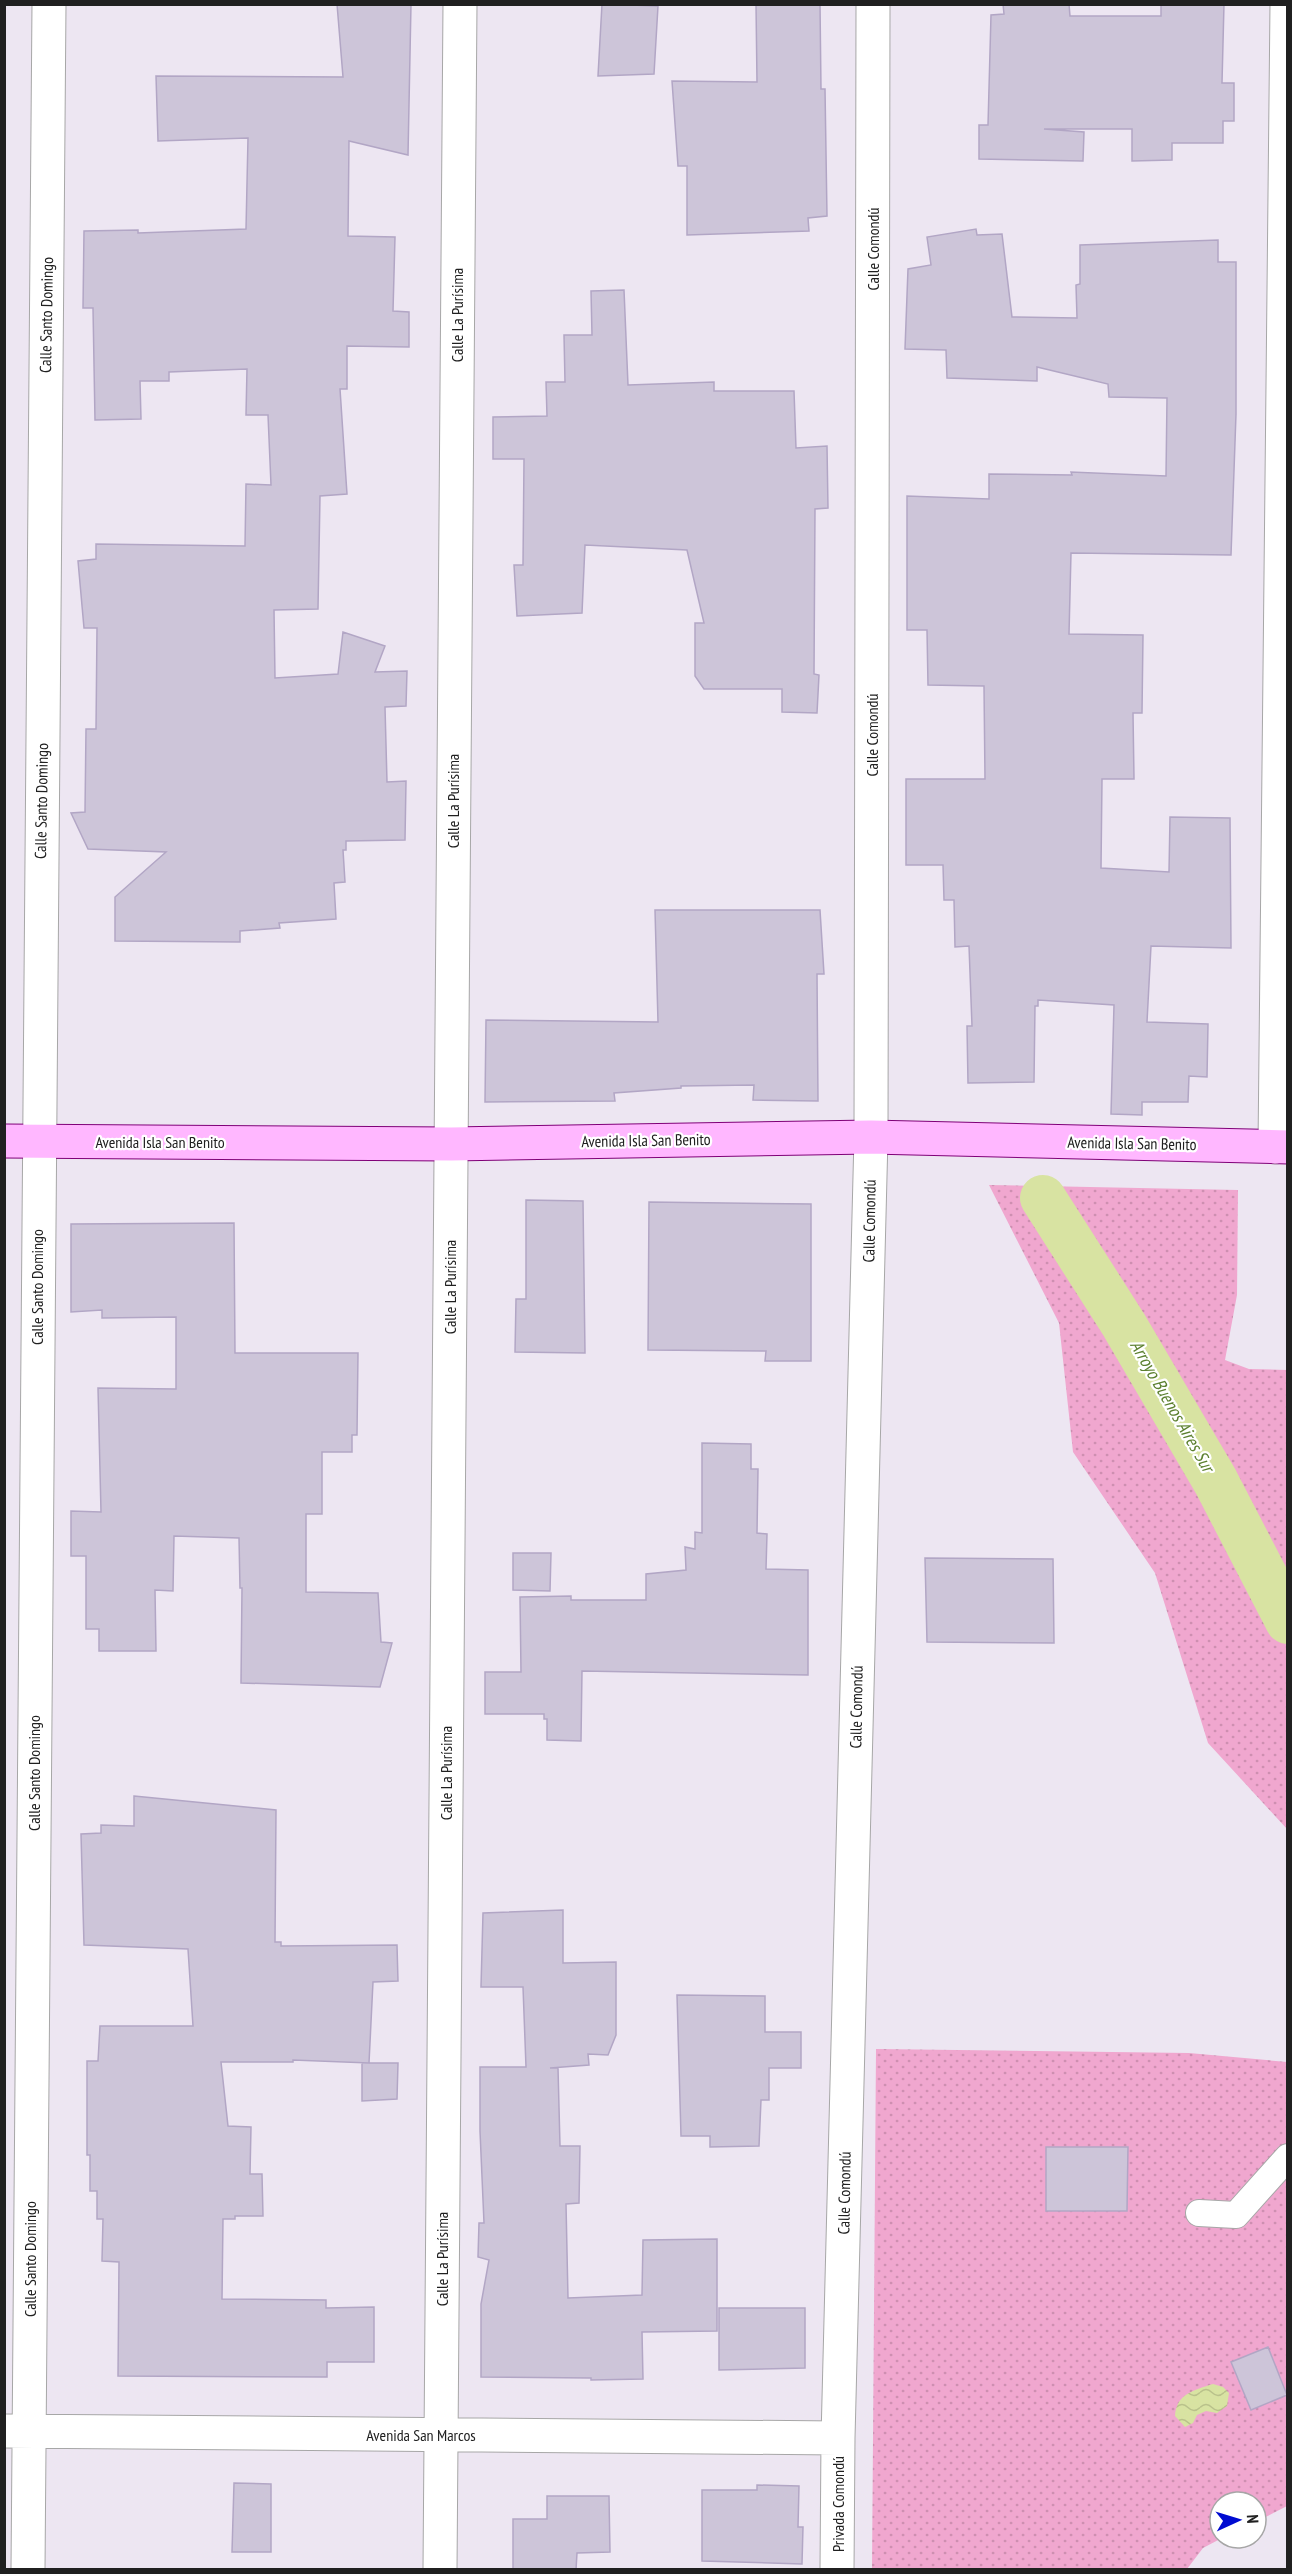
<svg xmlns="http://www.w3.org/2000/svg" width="1292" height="2574" viewBox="0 0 1292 2574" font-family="'PT Sans Narrow',sans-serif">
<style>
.grass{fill:url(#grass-dots)}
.water{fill:url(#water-waves)}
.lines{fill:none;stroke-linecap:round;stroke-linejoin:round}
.canal{stroke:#d8e3a2;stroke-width:46}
.building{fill:#cdc5d9;stroke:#b2a6c5;stroke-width:1.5}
.service-casing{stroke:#a7a7a7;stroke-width:28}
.minor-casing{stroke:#a7a7a7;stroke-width:35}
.secondary-casing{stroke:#7f0077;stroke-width:35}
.service{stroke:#fff;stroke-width:26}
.minor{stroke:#fff;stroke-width:33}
.secondary{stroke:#ffb7ff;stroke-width:33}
.labels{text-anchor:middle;stroke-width:4.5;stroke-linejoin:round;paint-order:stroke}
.street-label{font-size:16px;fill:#202020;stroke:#fff}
.water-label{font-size:18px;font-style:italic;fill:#5c8030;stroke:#fff}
</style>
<defs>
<pattern id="grass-dots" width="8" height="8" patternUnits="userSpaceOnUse" patternTransform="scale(1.5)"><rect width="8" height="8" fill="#f0a7cf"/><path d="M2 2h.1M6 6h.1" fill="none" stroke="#ce8fb1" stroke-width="1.8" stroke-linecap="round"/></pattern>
<pattern id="water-waves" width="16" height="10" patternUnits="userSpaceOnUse" patternTransform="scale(1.5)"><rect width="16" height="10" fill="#d8e3a2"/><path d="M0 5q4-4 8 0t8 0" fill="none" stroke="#b9c28b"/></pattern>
</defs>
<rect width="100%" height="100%" fill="#ede6f2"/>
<path class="grass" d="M989,1185l249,5 -1,105 -12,65 24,9 38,1v459l-79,-86 -53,-170 -82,-121 -14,-129z
M876,2049l313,4 98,9v444l-31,16v-20h-36v36h2l-19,10 -16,21 -315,1z"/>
<path class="water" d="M1213,2384l10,3 6,6 -2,13 -10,7 -11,-2 -9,4 -4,8 -8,4 -10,-11c1,-22 19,-26 38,-32z"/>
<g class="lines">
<path class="canal" d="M1043,1198l81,127 92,157 72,139"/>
</g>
<path class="building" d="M337,4h74l-3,151 -59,-14 -1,95 47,1 -2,74 16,1v35l-62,-1v43h-7l7,105 -27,2 -2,113 -44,1 1,68 63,-4 5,-42 42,14 -10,26 32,-1 -1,35 -21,1 2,75 19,-1 -1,59 -59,1v9h-3l2,32 -11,1 2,36 -57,4 1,5 -40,3v11l-125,-1v-44l51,-45 -78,-3 -17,-36 14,-1 1,-83h10l1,-101h-13l-6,-67 18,-2v-15l149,2 1,-62 25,1 -3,-70h-22l1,-46 -78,3v9h-29l1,38 -46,1 -2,-112h-10l1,-77 54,-1v3l108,-4 2,-91 -90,3 -2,-65 187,1z
M602,4l56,2 -4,68 -56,2z
M756,4h64l1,85h4l2,127 -19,2 1,13 -122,4v-69h-9l-6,-85 85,1z
M1003,4h66l1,12h91v-12h63l-2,79h12v38h-11v22h-51v17l-40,1v-32h-88l40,3 -1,29 -104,-2v-34h9l3,-110 13,-1z
M976,229l1,6 25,-1 10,83 65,1 -1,-33 4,-1v-39l138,-5v22h18v152l-5,141 -160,-2 -2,81 74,1 -1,78h-9l1,66h-32l-1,89 68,4 1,-55 60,1 1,130 -80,-2 -4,76 61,2 -1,53 -18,-1 -1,26h-46v13l-31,-1 3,-109 -76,-5v6h-3l-1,76 -66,1 -1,-57h5l-3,-80 -14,1 -1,-47h-10l-1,-35h-37v-86h79l-1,-93 -56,-1 -1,-55h-20v-134l82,3v-25l83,1 -1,-3 95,4 1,-78 -58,-1 -1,-13 -71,-17v14l-90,-3 -1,-28 -41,-1 3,-80 23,-4 -4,-28z
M624,290l4,95 86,-3v9h80l2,57 31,-2 1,62 -13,1 -1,165 5,1 -2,38 -35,-1v-23h-78l-9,-13v-53h9l-17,-73 -102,-5 -3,68 -65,3 -3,-51h9l1,-106h-31v-42l54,-1 -1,-34h19l-1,-47h28l-1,-44z
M655,910h165l4,64h-7l1,127 -65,-1 1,-15 -73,1v2l-67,5 1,8 -130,1 1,-82 172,2z
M526,1200l57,1 2,152 -70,-1 1,-53h10z
M649,1202l162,2v157h-46l1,-10 -118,-1z
M234,1223l1,130h123l-1,82h-5v17h-30v62h-16v78l72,1 3,49 11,1 -12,44 -139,-4 1,-95h-2l-1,-50 -65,-2 -1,55 -18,-1 1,61h-57v-22h-13v-73h-15v-45l30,1 -3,-124 78,1v-72l-74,1v-8l-31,2v-88z
M702,1443l49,1v25h7l-1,64 10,1 -1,35 42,1v105l-226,-4 -1,70 -34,-1v-21h-3v-5h-59v-42h36l-1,-75 51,-1v4h75v-26l40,-4 -1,-23 10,2v-17l7,1z
M513,1553h38l-1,38 -37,-1z
M925,1558l128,1 1,84 -127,-1z
M134,1796l142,14 -1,132h6v4l116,-1 1,36 -25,1 -4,81 -76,-3v2h-72l7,64 23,1 -1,47h12l1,42h-28v3h-12l-1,80 104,1v8l48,-1v55h-47v15l-209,-1 1,-114 -17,-1 1,-42h-6v-28h-7v-36h-3v-94h11l2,-35h93l-5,-77 -104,-4 -3,-111 20,-1v-8l33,1z
M563,1910v53l53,-1v73l-8,20 -20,-1 1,11 -39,3h8l2,78h20l-1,57 -13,1 2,94 74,-3 1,-55 74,-1v92l-75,1 1,47 -52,1v-2l-110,-1v-73l8,-44 -11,-3 1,-34h5l-4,-92v-64h46l-3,-80h-42l2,-74z
M677,1995l88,1v36h36v36h-32v32h-8l-2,46 -49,1v-11h-29z
M362,2063h36l-1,36 -35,2z
M1046,2147h82l-1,64h-81z
M719,2308h86v60l-86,2z
M1268,2347l19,48 -36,15 -20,-48z
M234,2483l37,1v68h-39z
M757,2485l42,1 -1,41h5l-1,37 -100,-3v-71h55z
M547,2496h62l1,56 -33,1 -1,17h-63v-51h34z"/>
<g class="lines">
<defs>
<path id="service" d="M1199,2213l37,2 52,-58"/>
<path id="minor" d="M1275,1147l12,-1143
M4,2431l834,7
M28,2570l21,-2566
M440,2570l20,-2566
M837,2570l1,-132 33,-1301 2,-1133"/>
<path id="secondary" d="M4,1141l447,3 420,-7 417,10"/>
</defs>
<use href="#service" class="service-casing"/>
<use href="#minor" class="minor-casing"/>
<use href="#secondary" class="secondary-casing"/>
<use href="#service" class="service"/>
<use href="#minor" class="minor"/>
<use href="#secondary" class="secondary"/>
</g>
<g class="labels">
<g class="street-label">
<text transform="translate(873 249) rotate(-90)" y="6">Calle Comondú</text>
<text transform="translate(46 315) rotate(-89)" y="6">Calle Santo Domingo</text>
<text transform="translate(457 315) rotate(-90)" y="6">Calle La Purísima</text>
<text transform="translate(872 735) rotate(-90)" y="6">Calle Comondú</text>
<text transform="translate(41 801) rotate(-89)" y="6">Calle Santo Domingo</text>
<text transform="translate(453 801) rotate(-90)" y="6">Calle La Purísima</text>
<text transform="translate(646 1140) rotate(-1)" y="6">Avenida Isla San Benito</text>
<text x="160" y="1148">Avenida Isla San Benito</text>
<text transform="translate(1132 1143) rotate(1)" y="6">Avenida Isla San Benito</text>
<text transform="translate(869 1221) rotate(-89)" y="6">Calle Comondú</text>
<text transform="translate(37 1287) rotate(-90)" y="6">Calle Santo Domingo</text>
<text transform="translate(450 1287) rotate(-90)" y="6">Calle La Purísima</text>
<text transform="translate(856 1707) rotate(-89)" y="6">Calle Comondú</text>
<text transform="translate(34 1773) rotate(-90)" y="6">Calle Santo Domingo</text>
<text transform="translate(446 1773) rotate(-90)" y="6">Calle La Purísima</text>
<text transform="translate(844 2193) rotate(-89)" y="6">Calle Comondú</text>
<text transform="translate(30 2259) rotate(-90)" y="6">Calle Santo Domingo</text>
<text transform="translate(442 2259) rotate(-90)" y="6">Calle La Purísima</text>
<text x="421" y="2441">Avenida San Marcos</text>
<text transform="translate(838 2504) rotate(-90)" y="6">Privada Comondú</text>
</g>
<g class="water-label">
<text transform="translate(1172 1406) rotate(60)" y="6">Arroyo Buenos Aires Sur</text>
</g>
</g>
<rect width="1292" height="2574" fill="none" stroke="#202020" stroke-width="12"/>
<g transform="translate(1238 2520) rotate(86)"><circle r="28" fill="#ffffff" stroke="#a6a6a6" stroke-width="1.5"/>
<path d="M0-4.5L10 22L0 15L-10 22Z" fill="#000bd1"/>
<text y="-9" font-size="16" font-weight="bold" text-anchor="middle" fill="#202020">N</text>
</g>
</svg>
